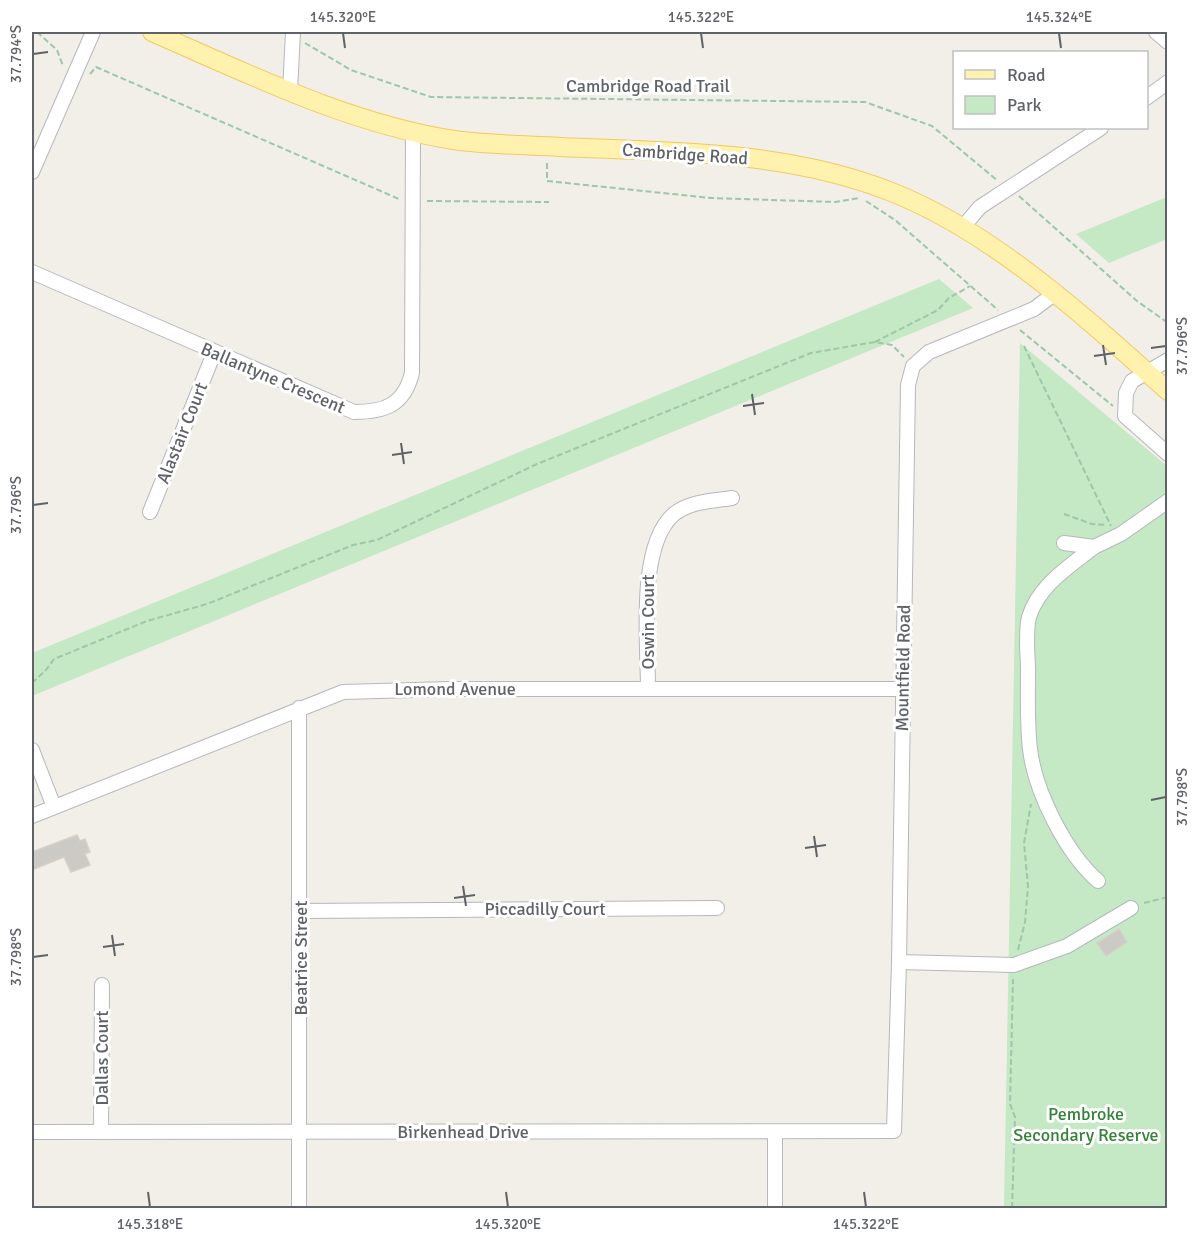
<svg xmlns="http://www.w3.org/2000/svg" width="1199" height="1240" viewBox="0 0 1199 1240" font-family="Signika,sans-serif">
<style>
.green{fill:#c5e8c5}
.building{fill:#cccac5;stroke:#d6d1c6;stroke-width:1.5}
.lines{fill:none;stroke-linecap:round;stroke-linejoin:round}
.minor-casing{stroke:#b5b8bc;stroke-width:16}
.major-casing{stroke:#f2c960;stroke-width:20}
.path{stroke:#9cc7a9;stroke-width:2;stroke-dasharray:6 3;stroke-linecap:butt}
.minor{stroke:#fff;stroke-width:14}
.major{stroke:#fff2af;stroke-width:18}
.ticks{fill:none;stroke:#5f6368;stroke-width:2}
.labels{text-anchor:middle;stroke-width:6;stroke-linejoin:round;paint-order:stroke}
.street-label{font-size:18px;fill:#5f6368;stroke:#fff}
.park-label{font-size:18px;fill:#348238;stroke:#fff}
.neatline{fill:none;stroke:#5f6368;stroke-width:2}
.ticks-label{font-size:15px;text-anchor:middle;fill:#5f6368}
</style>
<rect width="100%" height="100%" fill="#f1efe8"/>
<path class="green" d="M1167,197v42l-58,24 -33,-29z
M939,279l34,29 -941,388v-43z
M1020,343l147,123 1,742h-164z"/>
<path class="building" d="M77,835l3,6 5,-2 5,13 -5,2 5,11 -19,7 -7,-15 -32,13v-18z
M1119,929l8,13 -21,14 -9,-13z"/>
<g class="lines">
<defs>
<path id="minor" d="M1156,32l12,10
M290,91l3,-59
M1146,98l22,-16
M32,172l61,-140
M962,228l18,-21 121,-79
M32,272l322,140c31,0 50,-7 58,-39l1,-241
M1168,360l-36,21 -6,12 -1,23 43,38
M150,512l64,-159
M1064,543l30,4 27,-13 47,-33
M1094,547c-24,19 -55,38 -65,70 -4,16 -1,38 -1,54 0,26 -1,53 2,78 5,43 36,104 68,132
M648,689c0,-46 -11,-143 26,-175 17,-13 38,-13 58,-16
M32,750l22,57
M32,816l311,-124 106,-3h453
M301,911l416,-3
M899,962l115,3 53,-19 64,-38
M32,1132l862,-1 5,-169 9,-577 5,-19 16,-14 105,-43 20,-15
M101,1132l1,-147
M299,1208v-500
M775,1208v-76"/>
<path id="major" d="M152,32c97,42 197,92 302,108 35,5 71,5 106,7 110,5 224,3 329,44 103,40 196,126 279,200"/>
</defs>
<use href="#minor" class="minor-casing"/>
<use href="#major" class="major-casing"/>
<path class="path" d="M37,32l20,18 6,16
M305,43l46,27 80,27 434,5 67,24 66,55
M90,74l6,-7 303,132
M547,163v18l164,17 124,4 24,-4
M1019,196l118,105 31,22
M427,201l122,1
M866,201l29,19 103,90
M1020,330l93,76
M875,342l63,-32 11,-12 21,-12
M1024,346l87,180
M1064,514l28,10 15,1
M32,683l14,-13 8,-11 93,-38 60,-17 146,-59 24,-5 160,-76 274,-111 64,-11 17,3 12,12
M1144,903l24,-6
M1018,950l7,-28 3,-36 -4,-43 7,-39
M1012,1208l3,-91 -5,-13 3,-125"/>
<use href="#minor" class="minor"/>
<use href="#major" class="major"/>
</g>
<path class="ticks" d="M343,33l2,15M701,33l2,15M1059,33l2,15M33,54l15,-2M1103,345l3,20M1151,348l15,-2M1094,356l21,-3M752,394l3,21M743,406l21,-3M401,443l3,21M392,455l20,-3M33,505l15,-2M1151,800l15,-3M814,836l3,21M805,848l21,-3M463,886l3,20M454,898l21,-3M112,935l3,21M103,947l21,-3M33,957l15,-2M148,1192l2,15M506,1192l2,15M864,1192l2,15"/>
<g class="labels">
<g class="street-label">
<text x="648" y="92">Cambridge Road Trail</text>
<text transform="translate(685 154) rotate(4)" y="6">Cambridge Road</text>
<text transform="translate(273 378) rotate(23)" y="6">Ballantyne Crescent</text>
<text transform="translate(182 433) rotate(-68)" y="6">Alastair Court</text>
<text transform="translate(648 622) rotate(-90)" y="6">Oswin Court</text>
<text transform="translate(903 668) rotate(-89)" y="6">Mountfield Road</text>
<text x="455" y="695">Lomond Avenue</text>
<text x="545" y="915">Piccadilly Court</text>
<text transform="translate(301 958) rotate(-90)" y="6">Beatrice Street</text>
<text transform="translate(102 1058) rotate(-90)" y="6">Dallas Court</text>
<text x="463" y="1138">Birkenhead Drive</text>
</g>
<g class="park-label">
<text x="1086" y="1120">Pembroke<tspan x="1086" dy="21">Secondary Reserve</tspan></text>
</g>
</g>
<rect width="1199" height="1240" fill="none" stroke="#ffffff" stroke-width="66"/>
<rect x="953" y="51" width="195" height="78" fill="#ffffff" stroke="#bfc1c3" stroke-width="1.5"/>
<rect x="965" y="70" width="30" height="9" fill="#fff2af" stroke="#bfc1c3" stroke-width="1.5"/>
<text x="1007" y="81" font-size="18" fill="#5f6368">Road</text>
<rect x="965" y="96" width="30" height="18" fill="#c5e8c5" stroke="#bfc1c3" stroke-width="1.5"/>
<text x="1007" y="111" font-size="18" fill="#5f6368">Park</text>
<rect x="33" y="33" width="1133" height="1174" class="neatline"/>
<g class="ticks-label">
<text x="343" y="22">145.320°E</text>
<text x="701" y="22">145.322°E</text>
<text x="1059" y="22">145.324°E</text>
<text transform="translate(16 54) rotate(-90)" y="5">37.794°S</text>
<text transform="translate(1182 346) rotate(-90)" y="5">37.796°S</text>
<text transform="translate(16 505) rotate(-90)" y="5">37.796°S</text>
<text transform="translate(1182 797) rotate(-90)" y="5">37.798°S</text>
<text transform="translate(16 957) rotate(-90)" y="5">37.798°S</text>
<text x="150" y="1229">145.318°E</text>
<text x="508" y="1229">145.320°E</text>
<text x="866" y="1229">145.322°E</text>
</g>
</svg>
